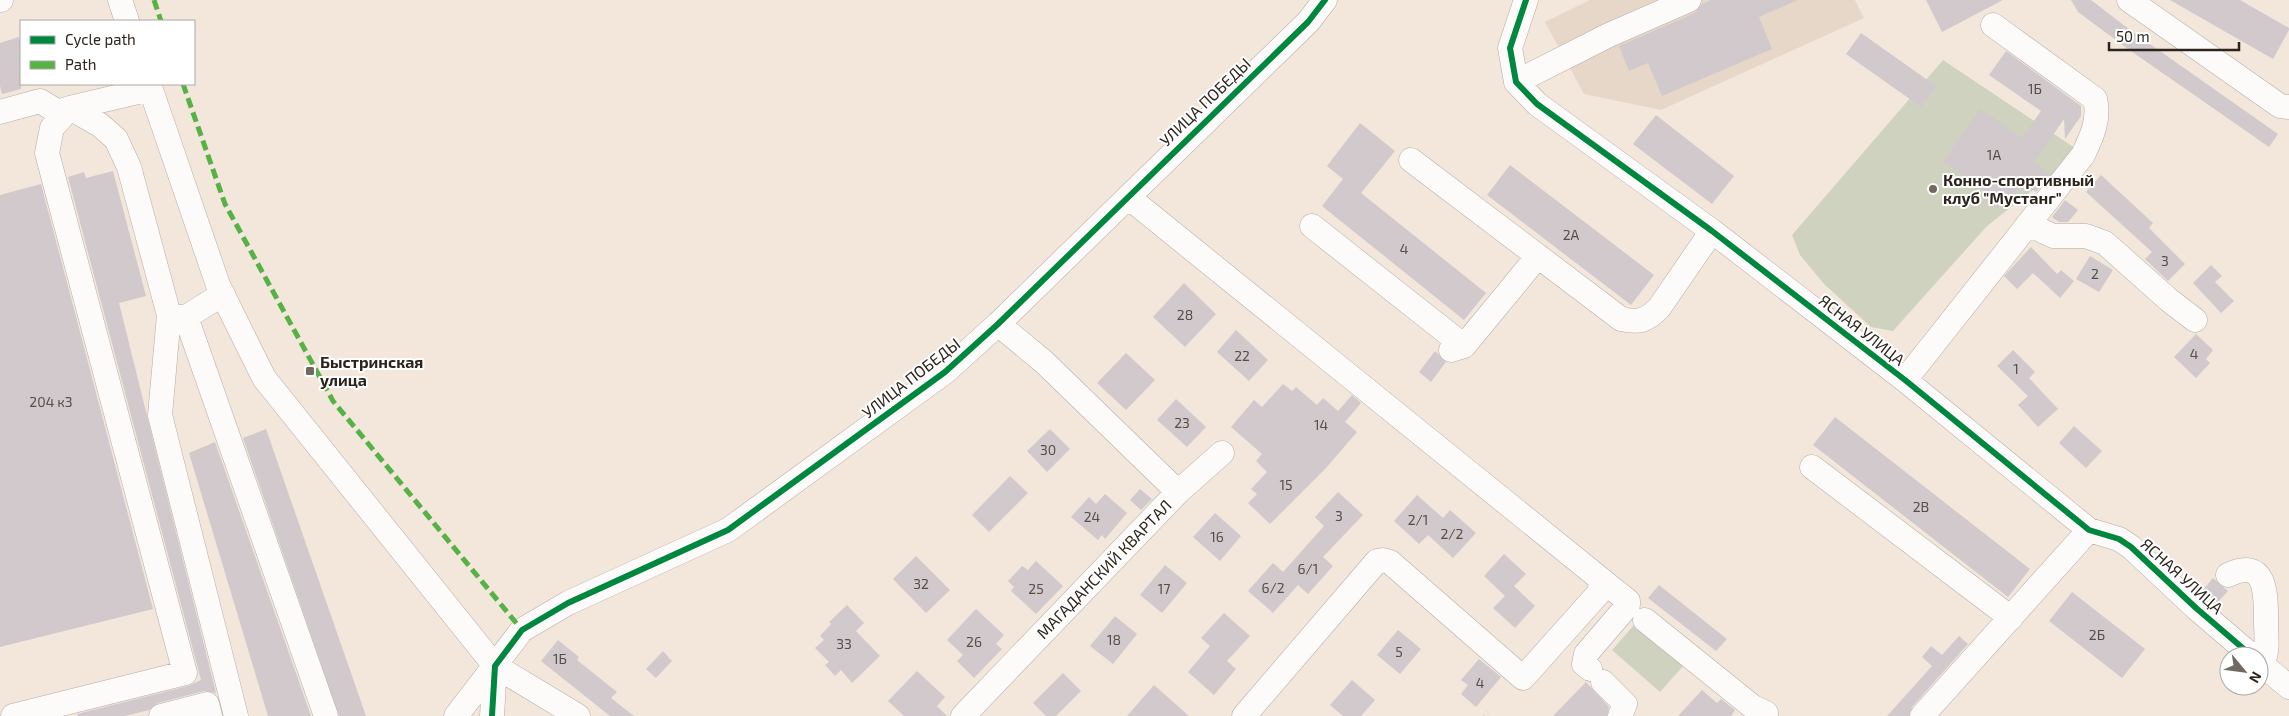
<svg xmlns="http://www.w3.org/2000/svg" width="2289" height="716" viewBox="0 0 2289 716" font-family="'Exo 2',sans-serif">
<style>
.industrial{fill:#e6d7c9}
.green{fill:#cfd2bf}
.building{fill:#d1c9cb}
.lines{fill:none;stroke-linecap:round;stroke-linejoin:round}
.minor-casing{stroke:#b5aca4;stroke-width:25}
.path{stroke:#d9d4d1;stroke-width:3;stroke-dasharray:1 4;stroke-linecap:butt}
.minor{stroke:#fdfbfa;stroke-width:24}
.quiet{stroke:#56b245;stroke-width:5;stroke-dasharray:10 5;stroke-linecap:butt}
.cycleway-casing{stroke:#fff;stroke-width:9}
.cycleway{stroke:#00873e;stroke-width:6}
.poi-dot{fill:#726960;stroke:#fff;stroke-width:2}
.labels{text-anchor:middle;stroke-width:4;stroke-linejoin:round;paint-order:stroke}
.number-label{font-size:14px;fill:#564e48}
.street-label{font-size:16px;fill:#2d251d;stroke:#fff}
.poi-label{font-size:16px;font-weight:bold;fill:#2d251d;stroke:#fff;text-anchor:start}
</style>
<rect width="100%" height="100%" fill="#f3e7dc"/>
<path class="industrial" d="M1590,0h265l9,18 -203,92 -77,-16 -39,-72z"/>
<path class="green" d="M1943,60l138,92 -94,74 -94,105 -22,-4 -47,-43 -24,-29 -8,-20z
M1636,623l48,42 -24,27 -48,-42z"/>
<path class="building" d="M1711,0h87l-39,17 13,32 -110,47 -14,-33 -19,8 -10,-25 76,-33 7,-9z
M1926,0h77l-61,32z
M2071,0h20l39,30 148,104 -9,13 -141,-98 -50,-37z
M2170,0h70l49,28v2l-16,29z
M1861,33l75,53 -15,21 -75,-53z
M19,37l2,9v43l-19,5 -2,-8v-43z
M2006,51l75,55v10l-16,23 -1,-20 -30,44 16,10 -14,19 -14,-10 -17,25 -5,-4 -3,6 -13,-9 3,-5 -11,-9 1,-1 -34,-23 37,-53 42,29 19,-27 -52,-36z
M1656,115l78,61 -22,28 -79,-60z
M1360,123l35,28 -34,42 125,100 -22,27 -142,-114 21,-27 -16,-13z
M1510,165l144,110 -23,30 -144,-110z
M113,171l33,125 -27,7 97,390 -12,-2 -46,12 -9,7 -24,6h-47l-1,-2 111,-28 13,-6 -133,-503 16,-5 2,6z
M2101,175l52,48 -4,5 36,36 -17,17 -23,-22 7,-7 -66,-60z
M41,184l112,425 -153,38v-452z
M2065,200l13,10 -10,12h-9l-7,-5z
M2031,247l26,27 4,-4 13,11 -14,17 -27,-25 -16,16 -13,-13z
M2090,256l23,14 -14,22 -23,-13z
M2211,265l11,11 -7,6 19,19 -13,12 -28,-30z
M1184,283l32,31 -31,33 -32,-30z
M1236,330l32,30 -19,21 -32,-29z
M2196,334l17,16 -7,9 4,4 -14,15 -22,-21z
M2013,350l22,22 -6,6 29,31 -20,18 -20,-22 10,-9 -31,-30z
M1435,351l11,11 -15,20 -12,-10z
M1126,353l29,27 -29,30 -29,-27z
M1283,384l9,7 4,-4 21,18 6,-7 15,13 14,-16 9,8 -16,19 12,10 -31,36 -56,56 -22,-21 9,-9 -6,-5 16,-17 -11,-11 6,-7 -31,-27 23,-27 8,7z
M1176,399l30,28 -19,20 -30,-27z
M1835,417l195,152 -22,28 -195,-152z
M2074,426l28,25 -16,17 -27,-25z
M266,429l100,287h-27l-96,-278z
M1050,429l20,20 -23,23 -20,-21z
M215,442l96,274h-43l-79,-263z
M1010,476l18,17 -39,39 -17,-17z
M1140,489l12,10 -11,11 -11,-10z
M1338,492l25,23 -40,42 10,9 -25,28 -10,-9 -25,28 -25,-22 25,-28 10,9 41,-46 -9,-9z
M1105,494l22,19 -22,26 -3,-4 -4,5 -27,-23 18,-20 7,7z
M1417,495l26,23 7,-8 26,23 -23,25 -25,-23 -9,9 -25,-23z
M1215,513l26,23 -21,25 -27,-24z
M1504,554l22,20 -12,12 21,20 -20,22 -22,-20 12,-12 -21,-20z
M916,556l34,34 -24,23 -33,-34z
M1036,561l27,25 -27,28 -25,-23 3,-4 -6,-6 14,-15 6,4z
M1165,565l22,18 -25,30 -22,-18z
M2213,578l15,13 -11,12 -14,-13z
M1659,585l68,54 -11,12 -68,-53z
M2072,592l73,57 -23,29 -73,-57z
M847,605l17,18 -8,8 24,25 -28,27 -11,-13 -6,6 -10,-11 4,-3 -14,-14 9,-8 -4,-4 11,-12 -2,-2z
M976,609l28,26 -8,9 6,5 -28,29 -17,-17 6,-6 -16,-15z
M1224,613l26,23 -23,25 9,8 -22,26 -26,-23 22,-26 -9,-8z
M1115,616l22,18 -24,30 -23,-18z
M1398,630l23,19 -21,25 -23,-19z
M1959,636l9,8 -56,63 -3,9h-22l45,-50 -10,-9 9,-11 11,9z
M558,640l21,17 -2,3 40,32 -6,6 23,18h-24l-69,-55z
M663,651l9,10 -16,17 -10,-9z
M1479,659l22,18 -25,30 -15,-13 7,-9 -7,-5z
M917,671l28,26 -8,9 10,10h-43l-16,-15z
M1063,673l18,18 -25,25h-10l-13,-13z
M1352,680l23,20 -14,16h-18l-13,-11z
M1586,682l23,25 -2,9h-54z
M1154,685l35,31h-62z
M1702,690l15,13 4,-4 14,11 -4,6h-53z"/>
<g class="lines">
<defs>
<path id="minor" d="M0,0h1
M120,0l7,21
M1526,0l-16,48 6,34 21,22 175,127 193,149 184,150 30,9 12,8 65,61 56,48
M2129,0l151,106 9,1
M1516,82l93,-47 80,-35
M149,84l69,201 46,93 231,288 83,50
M0,112l40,-11 18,11 12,-4 30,17 16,14 13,28 40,148 -9,100 76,301
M1411,160l210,159c18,4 25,2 38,-11l53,-77
M1128,197l475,384 -5,13 -75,84 -133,-116 -7,-2 -6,1 -133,155
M2028,224l25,12h33l19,7 64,57 26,20
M1312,226l152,120
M171,316l15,1 37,-23
M186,317l140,399
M1451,350l13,-4 74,-90
M1905,380l178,-225c9,-19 17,-36 12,-56l-102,-74
M1812,467l199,151
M1178,492l44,-39
M2228,575c39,-19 38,20 38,47 0,13 3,30 -4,42
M1645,620l108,87 13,6
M2259,662l30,25
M1590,669l-6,-5 2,-10 42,-49v-4l-25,-20
M1603,682l22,22 -5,12
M13,716l172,-43 -138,-520 5,-25 18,-20 80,-19
M161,716l46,-12 3,12
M456,716l66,-86 46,-27 160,-73 217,-158 53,-48 310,-302 17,-22
M492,716l3,-50
M963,716l215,-224 -134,-130 -46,-38
M1922,716l167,-186"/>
</defs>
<use href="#minor" class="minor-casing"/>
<path class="path" d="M1484,716l4,-4"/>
<use href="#minor" class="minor"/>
<path class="quiet" d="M154,0l7,21
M183,84l42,120 108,197 189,229"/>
<defs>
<path id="cycleway" d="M1526,0l-16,48 6,34 21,22 175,127 193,149 184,150 30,9 12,8 65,61 56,48
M492,716l3,-50 27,-36 46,-27 160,-73 217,-158 53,-48 310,-302 17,-22"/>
</defs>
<use href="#cycleway" class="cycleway-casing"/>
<use href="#cycleway" class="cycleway"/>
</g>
<g class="poi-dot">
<circle cx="1933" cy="189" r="5"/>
<rect x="305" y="366" width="10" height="10" rx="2.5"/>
</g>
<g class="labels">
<g class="number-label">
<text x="2035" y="94">1Б</text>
<text x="1994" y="160">1А</text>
<text x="1571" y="240">2А</text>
<text x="1404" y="254">4</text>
<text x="2165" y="266">3</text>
<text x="2095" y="279">2</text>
<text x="1185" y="320">28</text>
<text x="2194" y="359">4</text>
<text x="1242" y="361">22</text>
<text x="2016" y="374">1</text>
<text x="51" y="407">204 к3</text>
<text x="1182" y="428">23</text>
<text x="1321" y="430">14</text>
<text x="1048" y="455">30</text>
<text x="1286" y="490">15</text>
<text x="1921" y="512">2В</text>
<text x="1339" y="521">3</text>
<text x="1092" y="522">24</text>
<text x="1418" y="525">2/1</text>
<text x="1452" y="539">2/2</text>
<text x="1217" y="542">16</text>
<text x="1308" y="574">6/1</text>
<text x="921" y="589">32</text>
<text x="1273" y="593">6/2</text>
<text x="1036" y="594">25</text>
<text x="1164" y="594">17</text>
<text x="2097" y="640">2Б</text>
<text x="1114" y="645">18</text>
<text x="974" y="647">26</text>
<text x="844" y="649">33</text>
<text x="1399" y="657">5</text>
<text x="560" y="664">1Б</text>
<text x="1480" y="688">4</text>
</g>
<g class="street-label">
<text transform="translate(1205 102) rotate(-44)" y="6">УЛИЦА ПОБЕДЫ</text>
<text transform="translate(1862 330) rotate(38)" y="6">ЯСНАЯ УЛИЦА</text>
<text transform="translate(911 378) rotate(-38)" y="6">УЛИЦА ПОБЕДЫ</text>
<text transform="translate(1104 569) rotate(-46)" y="6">МАГАДАНСКИЙ КВАРТАЛ</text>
<text transform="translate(2182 576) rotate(42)" y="6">ЯСНАЯ УЛИЦА</text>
</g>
<g class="poi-label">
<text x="1943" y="186">Конно-спортивный<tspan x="1943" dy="18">клуб "Мустанг"</tspan></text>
<text x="320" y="368">Быстринская<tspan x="320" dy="18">улица</tspan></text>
</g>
</g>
<rect x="20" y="20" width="175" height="65" fill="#ffffff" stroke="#aba8a5"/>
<rect x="30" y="36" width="25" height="8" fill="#00873e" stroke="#aba8a5"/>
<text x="65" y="45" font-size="15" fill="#2d251d">Cycle path</text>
<rect x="30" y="61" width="25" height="8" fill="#56b245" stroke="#aba8a5"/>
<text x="65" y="70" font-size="15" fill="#2d251d">Path</text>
<g transform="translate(2244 671) rotate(119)"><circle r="24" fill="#ffffff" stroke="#aba8a5"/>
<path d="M0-4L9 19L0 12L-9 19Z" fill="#726960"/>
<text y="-8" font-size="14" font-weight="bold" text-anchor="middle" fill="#2d251d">N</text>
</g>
<path d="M2109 42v8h130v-8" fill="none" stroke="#2d251d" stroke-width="2.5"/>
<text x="2116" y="42" font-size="15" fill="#2d251d" stroke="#ffffff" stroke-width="4" paint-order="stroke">50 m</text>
</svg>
